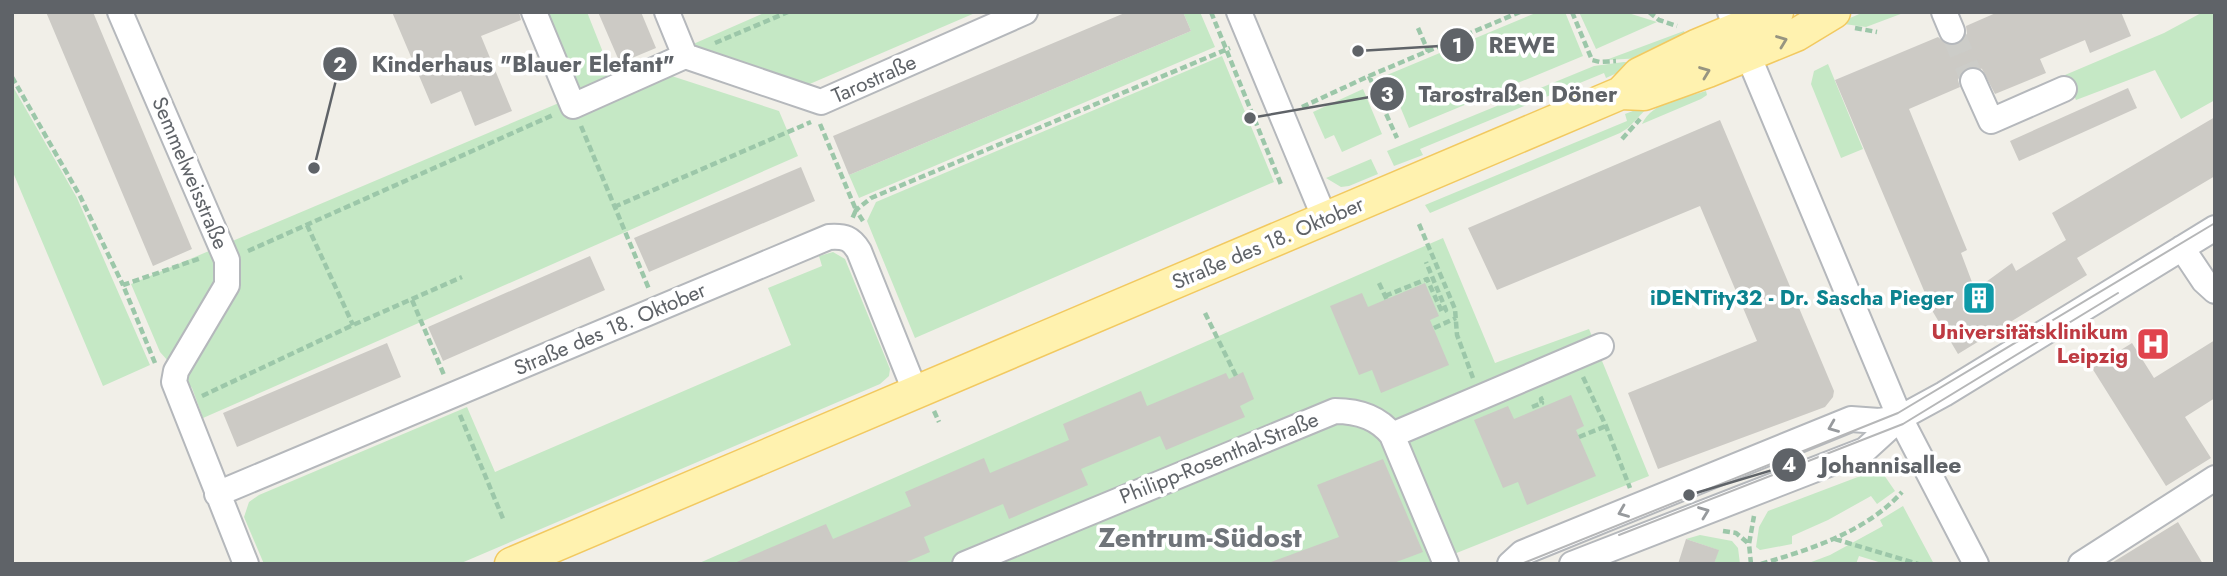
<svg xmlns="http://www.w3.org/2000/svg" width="2227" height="576" viewBox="0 0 2227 576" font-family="Jost,sans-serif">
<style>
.green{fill:#c5e8c5}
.building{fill:#cccac5}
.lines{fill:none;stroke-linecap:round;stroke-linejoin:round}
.minor-tunnel{stroke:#ccccc8;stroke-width:24;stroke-dasharray:24 12;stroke-linecap:butt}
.minor-casing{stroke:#b5b8bc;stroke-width:28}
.major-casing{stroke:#f2c960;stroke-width:35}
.path{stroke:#9cc7a9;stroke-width:4.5;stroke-dasharray:7 3.5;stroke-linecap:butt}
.minor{stroke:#fff;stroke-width:24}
.major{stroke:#fff2af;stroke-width:32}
.tram{stroke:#b6b7b8;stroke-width:2}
.oneway{stroke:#979581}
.oneway2{stroke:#979a9d}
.labels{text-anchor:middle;stroke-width:7;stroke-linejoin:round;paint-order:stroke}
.street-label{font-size:21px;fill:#5f6368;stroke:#fff}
.culture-label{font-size:21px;font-weight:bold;fill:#0d838f;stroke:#fff;text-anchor:end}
.health-label{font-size:21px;font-weight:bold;fill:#be3a42;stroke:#fff;text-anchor:end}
.district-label{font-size:28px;font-weight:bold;fill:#70757a;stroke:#fff}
.leader{fill:none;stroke:#5f6368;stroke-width:2.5}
.callout-dot{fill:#5f6368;stroke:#fff;stroke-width:2.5}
.mark-label{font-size:21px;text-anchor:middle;font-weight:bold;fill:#fff}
.callout-label{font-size:23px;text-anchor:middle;font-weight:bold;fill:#5f6368;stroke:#fff;stroke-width:7;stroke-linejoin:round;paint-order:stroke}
</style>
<rect width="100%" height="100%" fill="#f1efe8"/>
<path class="green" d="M537,12h50l25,63 -42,17z
M766,12l209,1 -170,73 -114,-41z
M1183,12h17l15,35 -356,151 -10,-23 342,-144z
M1538,12h27l18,44 -174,72 -22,-53z
M1579,12h46l32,10 -61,27z
M1864,12h16l2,2 24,-2 -40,15 -22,-3 -15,3z
M2203,12h12v88l-34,19 -26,-49 -79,30 -11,-25 99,-42z
M1684,31l3,6 -44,21 -37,2z
M1222,56l52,126 -359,156 -48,-117 9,-19z
M1624,62l15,1 -33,15 -2,-5 -184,76 3,6 -29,11 -7,-15 207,-85z
M1828,64l35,85 -22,9 -30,-74 3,-13z
M644,67l135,44 19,45 -595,262 -11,-30 -32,-36 -29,-68z
M12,85l65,113 73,167 -47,21 -91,-216z
M1363,89l19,45 -40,18 -8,-17 -9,4 -12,-27z
M1706,91l1,4 -6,4 -59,25c11,-23 42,-26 64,-33z
M1651,104l-23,24 -8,5 -190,80 -5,-8 202,-84 -2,-7z
M1371,159l7,15 -29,12 -8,1 -15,-9z
M1443,238l52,125 94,-34 60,147 -220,88h-732z
M833,252l12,7 45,110 -1,7 -9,8 -421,180h-195l-20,-47 5,-15 10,-7 208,-88 28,65 296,-127 -23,-57 54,-22 -3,-10z
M1871,472l13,3 11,16 -18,13 -6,-8 -43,24 -36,16v8l-32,6 -4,-3 3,-20 9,-16z
M1903,506l31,58h-49l-26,-8 -3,8h-50l24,-9 53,-29 -3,-6z
M1700,535l32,6 6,7 2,16h-26l4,-14 -32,-11z"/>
<path class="building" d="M46,12h47l99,237 -39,17z
M392,12h127l2,8 -40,16 31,75 -37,15 -14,-35 -30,13z
M598,12h43l15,36 -36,15z
M1127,12h56l8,19 -342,144 -16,-39z
M1998,12h123l10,24 -41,17 -5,-13 -45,19 6,14 -51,21 -13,-25 -7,-3 -7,1 -7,6 -3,7 2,7 -51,22 58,141 -6,3 14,37 37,-27 4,8 50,-31 -14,-27 163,-96v59l-138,82 10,17 -129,79 -25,-42 -98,-232 103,-43 11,9 9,-2 9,-10 -1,-8z
M2128,88l9,20 -118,53 -9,-20z
M1720,120l114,271 -1,6 -8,10 -167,62 -30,-76 129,-52 -57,-135 -203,84 -29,-62z
M801,167l14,34 -166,71 -15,-34z
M590,256l15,34 -162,71 -15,-34z
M1425,283l14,33 -9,4 19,45 -68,28 -9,-23 -13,5 -29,-69 32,-13 6,14z
M2215,340v58l-30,19 26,41 -45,28 -74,-118 40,-25 22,35z
M387,343l14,34 -164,70 -14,-34z
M1243,372l11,27 -14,7 5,11 -79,33 -6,-14 -79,33 7,16 -79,34 -6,-15 -79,33 6,15 -28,12h-170l94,-40 7,15 78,-33 -6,-14 79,-34 6,15 79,-33 -6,-16 78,-33 6,15 79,-33 3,6z
M1571,395l13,31 -8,4 20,46 -69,29 -9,-23 -15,6 -29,-68 34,-14 6,13z
M1383,459l40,93 -32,12h-120v-2l68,-25 -22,-52z
M2178,522l25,42h-93z
M1686,539l33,11 -5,14h-36z"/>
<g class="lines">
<path class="minor-tunnel" d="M1952,31l21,50"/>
<defs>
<path id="minor" d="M120,12l107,248v25l-51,86 -2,11 72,182
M534,12l39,94 112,-50
M667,12l18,44 136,46 204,-90
M1239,12l86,207
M1730,12l170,406 76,146
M1944,12l8,19
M1973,81l18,40 73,-32
M2182,248l22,33 11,10
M1392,435l209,-89
M217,494l612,-257c16,-1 22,1 30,14l56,140
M965,564l370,-153c22,0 43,6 57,24l54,129
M1510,564l12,-11 329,-134 28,2 21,-3
M1572,564l293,-114 35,-32 44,-24 271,-166
M2081,564l134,-86"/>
<path id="major" d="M1621,93l18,-19 57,-28 81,-34
M511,564l1110,-471 23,1 64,-23 88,-36 38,-23"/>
</defs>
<use href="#minor" class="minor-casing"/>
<use href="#major" class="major-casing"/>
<path class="path" d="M1211,12l71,175
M1572,12l20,48 8,2 16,-1
M1649,12l10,8 18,6
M1418,28l10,23
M1855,28l22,4
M715,43l73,-31
M1369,76l151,-64
M12,77l68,119 43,89
M1302,107l67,-31 28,62
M820,124l36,86 -4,9
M581,126l68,163
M1622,139l18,-20
M614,207l197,-85
M863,221l-7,-11 15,-12 359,-150
M1419,224l36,85 2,26 16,43
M307,225l46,100
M248,251l305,-136
M1379,283l8,17
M1385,296l42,-17 15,33 4,-2 -20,-48
M412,300l32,75
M1205,313l31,63
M1434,328l22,-10
M155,363l-32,-78 78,-27
M1583,377l23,49 24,62
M202,396l151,-71 109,-48
M1532,407l10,-4 -1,-4 4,-2
M934,411l5,11
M460,415l44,106
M1579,437l27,-11
M1723,531l13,2 13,11
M1835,539l83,25
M1751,564l-2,-20 5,-28
M1761,564c50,-15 105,-32 141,-72"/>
<use href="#minor" class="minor"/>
<use href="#major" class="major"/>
<path class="tram" d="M1619,535l284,-111 215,-131
M1521,564l377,-151 317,-190"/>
</g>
<defs><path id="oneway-chevron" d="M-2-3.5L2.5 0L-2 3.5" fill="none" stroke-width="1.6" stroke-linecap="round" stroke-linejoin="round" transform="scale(1.75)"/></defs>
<g class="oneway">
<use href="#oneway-chevron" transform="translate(1782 41) rotate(-21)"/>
<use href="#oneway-chevron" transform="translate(1705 72) rotate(-21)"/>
</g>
<g class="oneway2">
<use href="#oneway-chevron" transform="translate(1833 427) rotate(158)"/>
<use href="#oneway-chevron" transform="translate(1623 512) rotate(158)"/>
<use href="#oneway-chevron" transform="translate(1704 512) rotate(-21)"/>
</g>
<defs>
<symbol id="building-square" viewBox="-11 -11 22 22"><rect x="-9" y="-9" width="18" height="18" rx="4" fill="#0f9aa8" stroke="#fff"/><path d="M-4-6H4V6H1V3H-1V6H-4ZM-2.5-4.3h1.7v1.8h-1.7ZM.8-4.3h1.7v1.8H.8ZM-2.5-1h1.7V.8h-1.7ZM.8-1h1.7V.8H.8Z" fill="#fff"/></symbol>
<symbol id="hospital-square" viewBox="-11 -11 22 22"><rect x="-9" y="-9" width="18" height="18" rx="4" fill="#e0444e" stroke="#fff"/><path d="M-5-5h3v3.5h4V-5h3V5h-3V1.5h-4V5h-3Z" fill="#fff"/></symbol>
</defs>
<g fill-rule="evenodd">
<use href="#building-square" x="1960" y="279" width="38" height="38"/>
<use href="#hospital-square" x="2134" y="325" width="38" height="38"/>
</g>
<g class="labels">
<g class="street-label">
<text transform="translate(874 79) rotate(-24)" y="7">Tarostraße</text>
<text transform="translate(190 173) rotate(67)" y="7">Semmelweisstraße</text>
<text transform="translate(1268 243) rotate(-23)" y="7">Straße des 18. Oktober</text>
<text transform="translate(610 329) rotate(-23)" y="7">Straße des 18. Oktober</text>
<text transform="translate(1219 458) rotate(-22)" y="7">Philipp-Rosenthal-Straße</text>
</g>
<g class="culture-label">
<text x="1954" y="305">iDENTity32 - Dr. Sascha Pieger</text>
</g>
<g class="health-label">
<text x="2128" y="339">Universitätsklinikum<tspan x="2128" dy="24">Leipzig</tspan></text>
</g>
<g class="district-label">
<text x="1200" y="547">Zentrum-Südost</text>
</g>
</g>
<path class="leader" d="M1358 51L1457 45M314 168L340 64M1250 118L1387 94M1689 495L1789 465"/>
<g class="callout-dot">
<circle cx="1358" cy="51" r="7"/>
<circle cx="314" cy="168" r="7"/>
<circle cx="1250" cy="118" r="7"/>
<circle cx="1689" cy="495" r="7"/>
<circle cx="1457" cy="45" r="18"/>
<circle cx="340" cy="64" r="18"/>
<circle cx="1387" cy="94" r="18"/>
<circle cx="1789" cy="465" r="18"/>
</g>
<g class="mark-label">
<text x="1457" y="53">1</text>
<text x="340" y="72">2</text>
<text x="1387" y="102">3</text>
<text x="1789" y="472">4</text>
</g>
<g class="callout-label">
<text x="1522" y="53">REWE</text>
<text x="523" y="72">Kinderhaus "Blauer Elefant"</text>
<text x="1518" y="102">Tarostraßen Döner</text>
<text x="1891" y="473">Johannisallee</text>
</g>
<rect width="2227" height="576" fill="none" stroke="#5f6368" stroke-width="28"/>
</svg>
